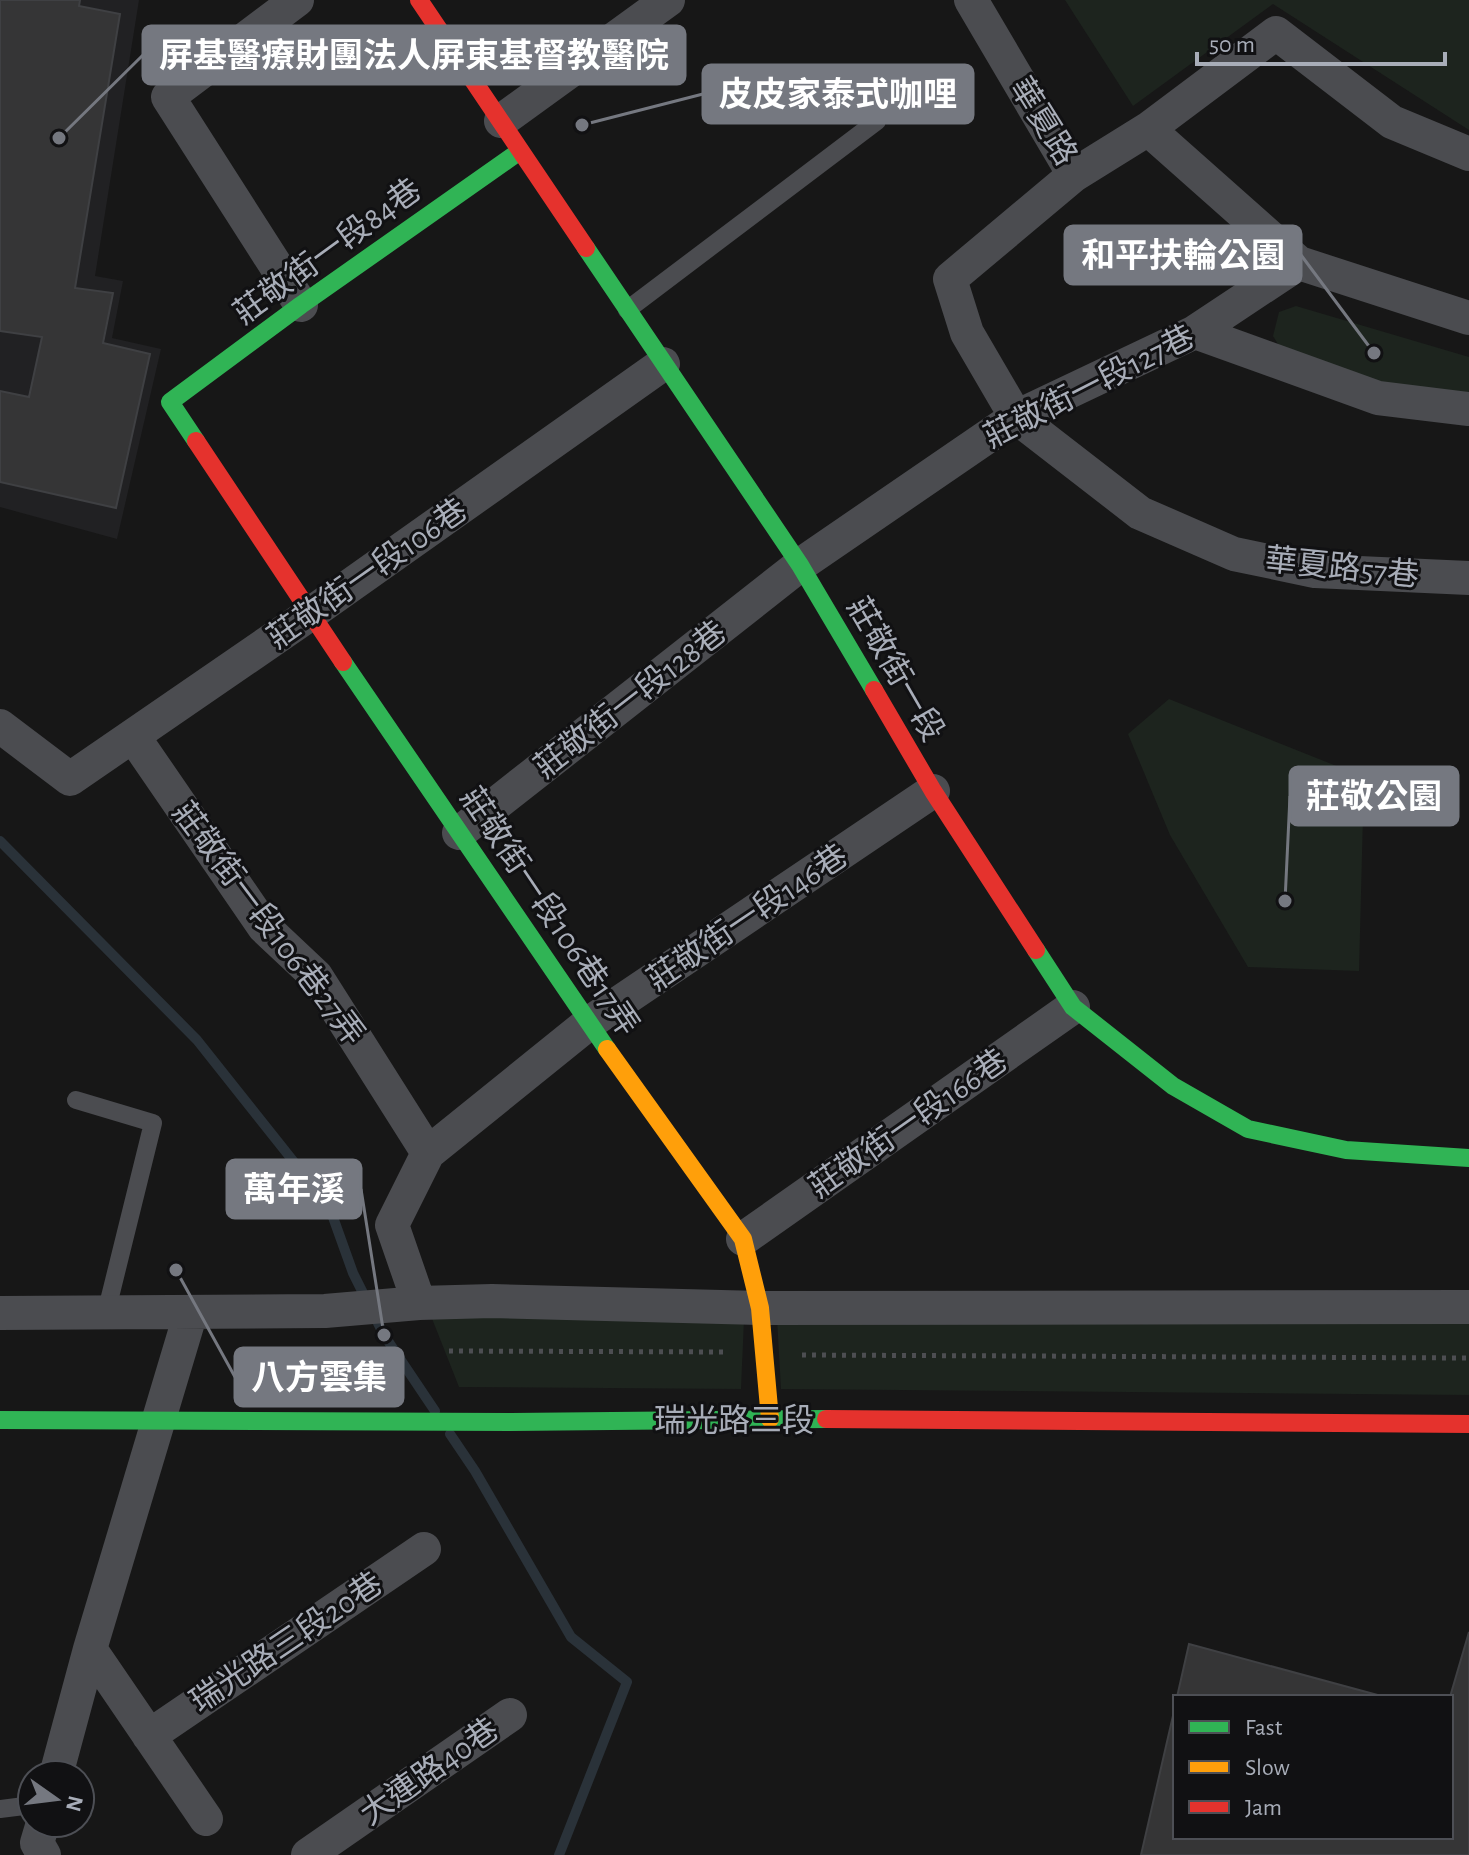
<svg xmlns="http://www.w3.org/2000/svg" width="1469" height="1855" viewBox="0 0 1469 1855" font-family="'Alegreya Sans','Noto Sans TC',sans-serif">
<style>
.built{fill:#212123}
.green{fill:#1d241e}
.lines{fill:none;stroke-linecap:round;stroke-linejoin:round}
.stream{stroke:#2a3239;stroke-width:10}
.building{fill:#353536;stroke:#3f4043;stroke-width:2}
.path{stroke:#4d4e52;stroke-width:5;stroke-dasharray:4 6;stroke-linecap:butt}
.lane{stroke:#4b4c50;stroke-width:18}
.street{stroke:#4b4c50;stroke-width:34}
.fast{stroke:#30b455;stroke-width:18}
.slow{stroke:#ff9f0a;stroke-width:18}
.jam{stroke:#e5322d;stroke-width:18}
.labels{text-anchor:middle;stroke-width:6;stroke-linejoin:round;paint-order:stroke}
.street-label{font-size:32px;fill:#a8adb8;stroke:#111113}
.leader{fill:none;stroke:#757880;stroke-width:3}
.callout-dot{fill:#757880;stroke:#111113;stroke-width:3}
.callout{fill:#757880;stroke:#757880;stroke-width:3}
.callout-label{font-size:34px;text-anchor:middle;font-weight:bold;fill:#fff}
</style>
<rect width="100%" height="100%" fill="#171717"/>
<path class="built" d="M0,0h139l-44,276 28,5 -11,57 49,11 -44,190 -117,-32z"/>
<path class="green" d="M1065,0h404v130l-196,-126 -140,102z
M1296,306l173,51v37l-86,-11 -102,-34 -8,-13 6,-24z
M1169,699l195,78 -5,194 -111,-4 -78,-132 -42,-101z
M431,1316l313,3 -3,70 -282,-2z
M777,1318l692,5v72l-688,-6z"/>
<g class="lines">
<path class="stream" d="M0,841l197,199 132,166 24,67 31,62 51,76
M450,1434l25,37 96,166 56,45 -68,173"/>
</g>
<path class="building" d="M0,0h80l-1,6 41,8 -45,274 38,5 -10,50 47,11 -34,154 -116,-26v-91l29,6 13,-60 -42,-6z
M1469,1632v223h-328l34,-148v130h276l-1,-140z
M1189,1644l196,53h-208z"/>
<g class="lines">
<path class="path" d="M449,1351l279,1
M802,1355l667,3"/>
<path class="lane" d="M627,310l250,-189
M76,1100l77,23 -47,190
M0,1809l32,-4"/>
<path class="street" d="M297,0l-129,97 133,208
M971,0l103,175 74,-46 128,-96 116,89 77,32
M501,121l167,-121
M1148,129l151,134 170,55
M1074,175l-124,104 17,54 49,84 124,96 94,41 81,17 154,7
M1195,332l183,66 91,11
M0,726l70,53 240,-165 353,-250
M133,736l131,191 52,49 112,177
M459,833l341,-268 216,-148 179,-85 104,-69
M743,1239l330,-232
M419,1303l-27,-78 36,-72 161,-130 344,-232
M191,1312l-101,337 116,170
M0,1313l325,-2 94,-8 73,-2 268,7 709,-1
M149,1736l275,-187
M56,1775l34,-126
M43,1823l-6,20 7,12
M308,1855l202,-140"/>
<path class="fast" d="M586,248l214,317 74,125
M196,441l-26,-39 131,-97 219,-154
M343,662l264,387
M1036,950l37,57 100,79 75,43 98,21 123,8
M0,1420l511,2 315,-3"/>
<path class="slow" d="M607,1049l136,190 17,69 10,111"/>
<path class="jam" d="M419,0l167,248
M196,441l147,221
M874,690l59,101 103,159
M826,1419l643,5"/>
</g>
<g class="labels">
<g class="street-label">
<text transform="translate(1044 121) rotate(58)" y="11">華夏路</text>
<text transform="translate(327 251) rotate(-36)" y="11">莊敬街一段84巷</text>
<text transform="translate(1089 386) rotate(-27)" y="11">莊敬街一段127巷</text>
<text transform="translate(1342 567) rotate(6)" y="11">華夏路57巷</text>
<text transform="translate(367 573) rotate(-35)" y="11">莊敬街一段106巷</text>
<text transform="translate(896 669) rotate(60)" y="11">莊敬街一段</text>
<text transform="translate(630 699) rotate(-38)" y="11">莊敬街一段128巷</text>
<text transform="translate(550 911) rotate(56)" y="11">莊敬街一段106巷17弄</text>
<text transform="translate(747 917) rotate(-34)" y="11">莊敬街一段146巷</text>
<text transform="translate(269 923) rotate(53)" y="11">莊敬街一段106巷27弄</text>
<text transform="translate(908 1123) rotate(-35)" y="11">莊敬街一段166巷</text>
<text x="734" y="1431">瑞光路三段</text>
<text transform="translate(286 1642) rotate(-34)" y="11">瑞光路三段20巷</text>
<text transform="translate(429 1771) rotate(-35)" y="11">大連路40巷</text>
</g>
</g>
<path class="leader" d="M59 138L143 55M582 125L703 94M1374 353L1301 255M1285 901L1290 796M384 1335L361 1189M176 1270L235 1377"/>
<g class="callout-dot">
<circle cx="59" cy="138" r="8"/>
<circle cx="582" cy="125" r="8"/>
<circle cx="1374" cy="353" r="8"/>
<circle cx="1285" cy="901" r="8"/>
<circle cx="384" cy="1335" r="8"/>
<circle cx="176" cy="1270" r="8"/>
</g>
<g class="callout">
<rect x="143" y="26" width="542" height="58" rx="8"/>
<rect x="703" y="65" width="270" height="58" rx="8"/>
<rect x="1065" y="226" width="236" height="58" rx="8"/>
<rect x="1290" y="767" width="168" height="58" rx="8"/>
<rect x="227" y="1160" width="134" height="58" rx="8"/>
<rect x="235" y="1348" width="168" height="58" rx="8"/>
</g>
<g class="callout-label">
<text x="414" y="67">屏基醫療財團法人屏東基督教醫院</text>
<text x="838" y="106">皮皮家泰式咖哩</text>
<text x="1183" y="267">和平扶輪公園</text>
<text x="1374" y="808">莊敬公園</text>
<text x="294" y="1201">萬年溪</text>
<text x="319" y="1389">八方雲集</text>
</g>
<rect x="1173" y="1695" width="280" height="144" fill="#111113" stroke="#4d4f55" stroke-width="2"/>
<rect x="1189" y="1721" width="40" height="12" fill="#30b455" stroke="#4d4f55" stroke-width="2"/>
<text x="1245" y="1735" font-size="24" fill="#a8adb8">Fast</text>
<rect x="1189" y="1761" width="40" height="12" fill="#ff9f0a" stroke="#4d4f55" stroke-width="2"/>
<text x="1245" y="1775" font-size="24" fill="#a8adb8">Slow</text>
<rect x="1189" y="1801" width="40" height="12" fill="#e5322d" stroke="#4d4f55" stroke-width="2"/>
<text x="1245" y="1815" font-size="24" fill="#a8adb8">Jam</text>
<g transform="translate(56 1799) rotate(104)"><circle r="38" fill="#111113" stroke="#4d4f55" stroke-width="2"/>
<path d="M0-6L14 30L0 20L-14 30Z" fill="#757880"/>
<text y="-12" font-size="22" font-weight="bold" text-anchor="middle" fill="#a8adb8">N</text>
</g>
<path d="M1197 52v12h248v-12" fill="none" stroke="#a8adb8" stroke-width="4"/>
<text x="1209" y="52" font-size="24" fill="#a8adb8" stroke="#111113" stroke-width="6" paint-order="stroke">50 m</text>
</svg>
